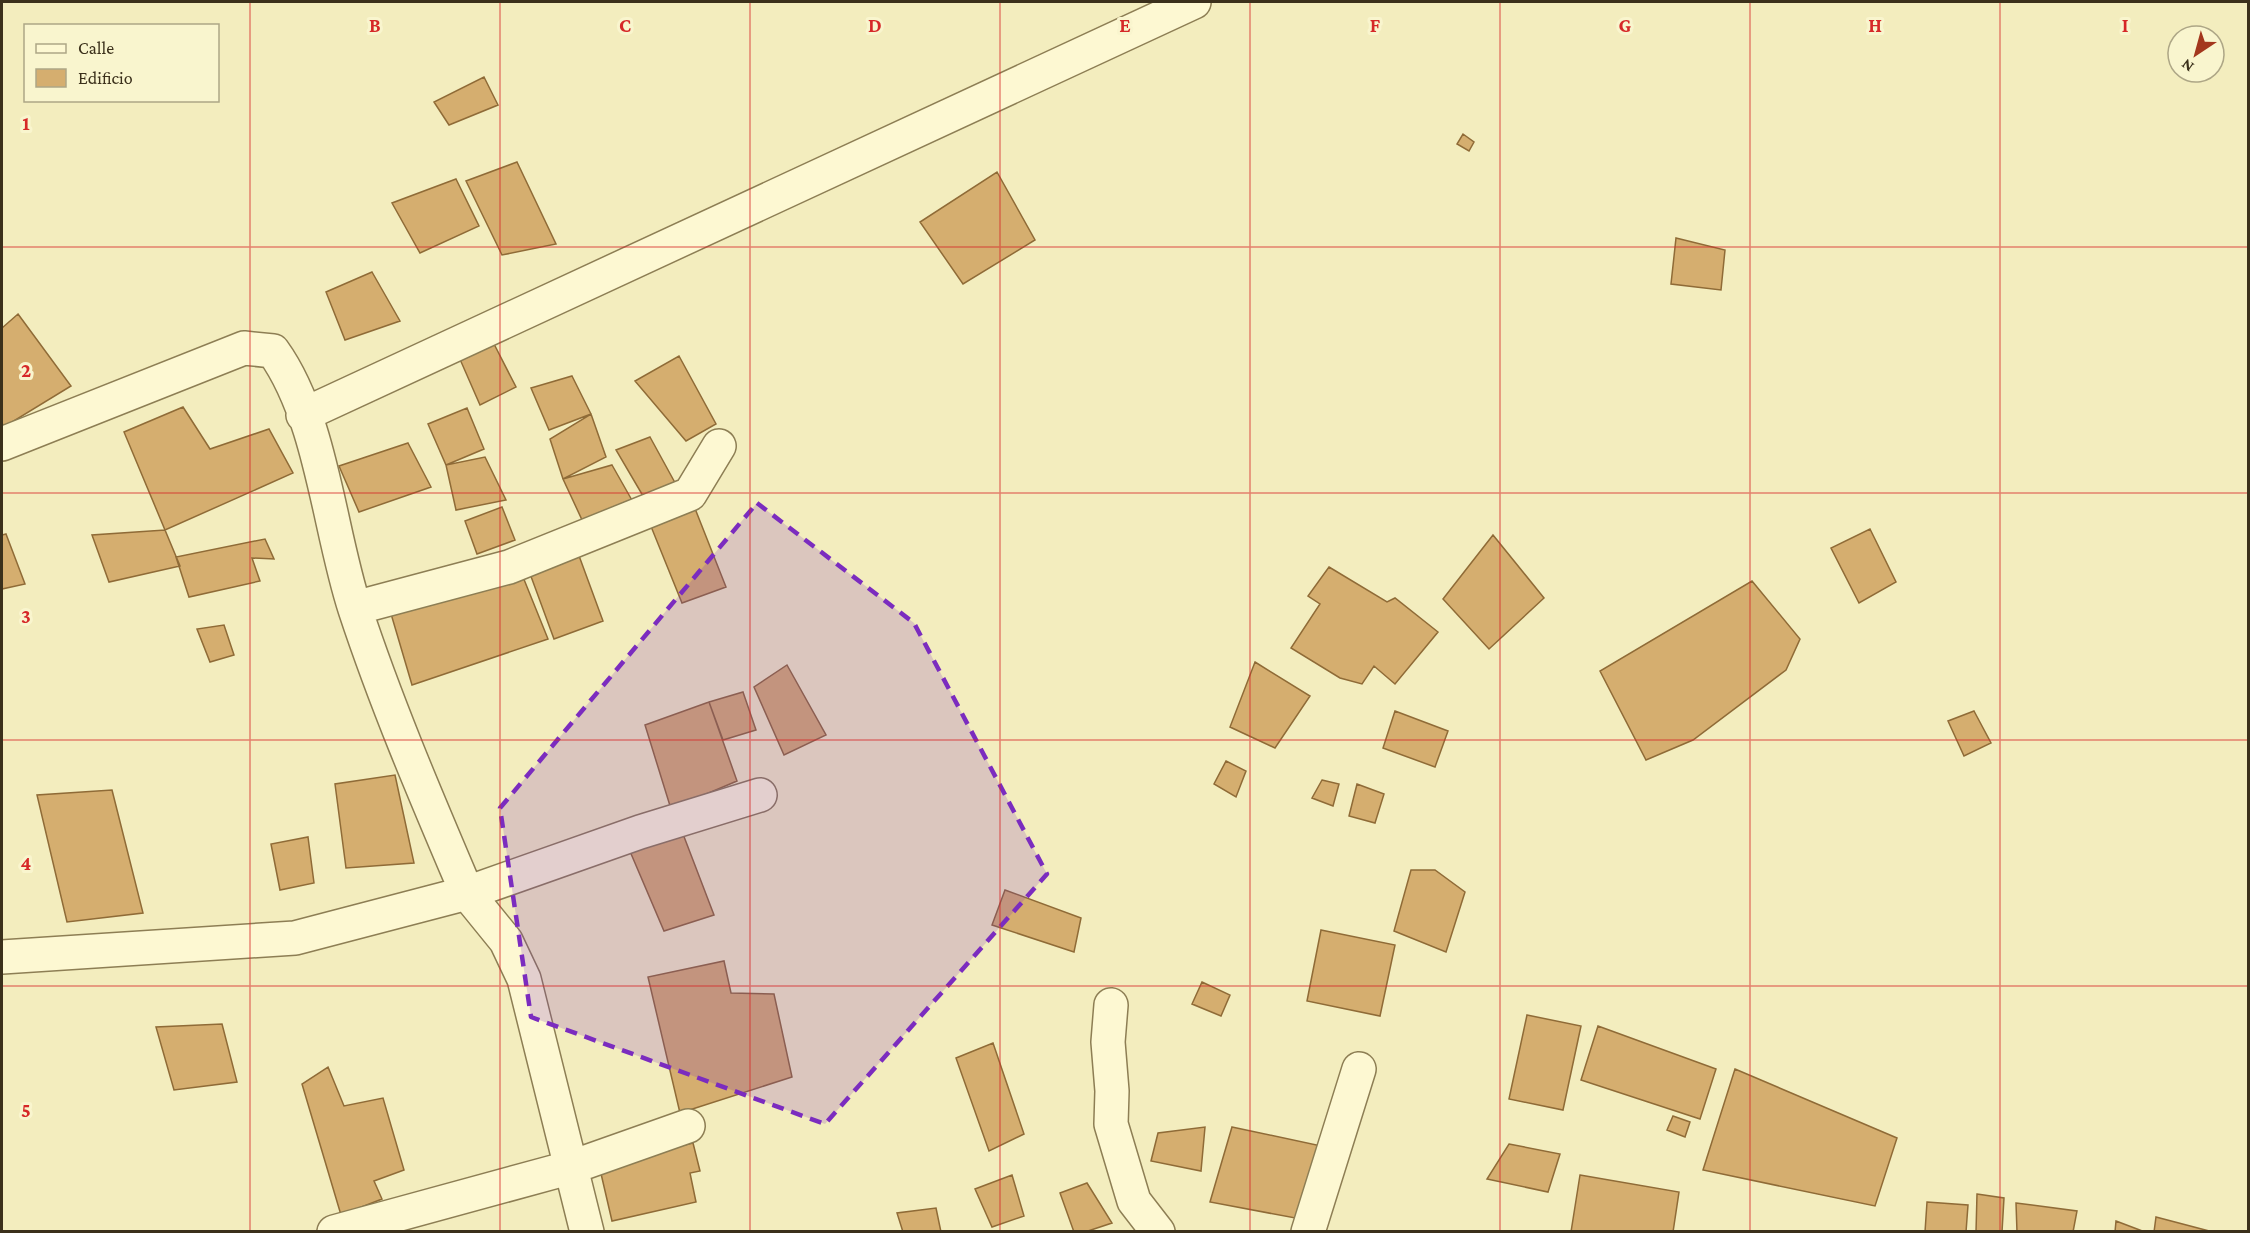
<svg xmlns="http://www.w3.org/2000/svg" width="2250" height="1233" viewBox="0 0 2250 1233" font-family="'Crimson Pro',serif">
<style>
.building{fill:#d5ae6f;stroke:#8f6b37;stroke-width:1.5}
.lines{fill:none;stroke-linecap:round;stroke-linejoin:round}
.minor-casing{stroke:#8d7e54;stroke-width:36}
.minor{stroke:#fdf8d2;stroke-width:33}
.marked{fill:#7b2cbf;fill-opacity:0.2;stroke:#7b2cbf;stroke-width:4.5;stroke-dasharray:12 8;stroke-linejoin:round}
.grid{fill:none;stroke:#d62828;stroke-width:1.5;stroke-opacity:0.55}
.grid-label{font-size:20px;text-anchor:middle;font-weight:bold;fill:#d62828;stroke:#f9f5ce;stroke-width:6;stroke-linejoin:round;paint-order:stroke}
</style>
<rect width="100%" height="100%" fill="#f3edbe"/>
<path class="building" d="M484,77l14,28 -49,20 -15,-23z
M1463,134l11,8 -5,9 -12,-7z
M517,162l39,82 -54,11 -36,-74z
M997,172l38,68 -72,44 -43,-62z
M456,179l23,47 -59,27 -28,-50z
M1676,238l49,12 -4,40 -50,-6z
M372,272l28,49 -55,19 -19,-48z
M18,314l53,72 -67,41 -2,-4v-95z
M493,342l23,45 -36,18 -21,-48z
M679,356l37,68 -30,17 -51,-60z
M572,376l19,38 -42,16 -18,-42z
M183,407l27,42 59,-20 24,44 -128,57 -41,-98z
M467,408l17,41 -38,16 -18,-41z
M591,414l15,43 -43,22 -13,-40z
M650,437l29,53 -33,11 -30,-51z
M408,443l23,44 -72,25 -20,-46z
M485,457l21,43 -50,10 -10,-45z
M612,465l21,37 -50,20 -20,-43z
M694,506l32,81 -44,16 -32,-79z
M502,507l13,33 -38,14 -12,-33z
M1870,529l26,53 -37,21 -28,-55z
M165,530l15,36 -71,16 -17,-47z
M6,534l19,50 -23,5v-54z
M1493,535l51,63 -55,51 -46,-50z
M265,539l9,20 -22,-1 8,23 -71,16 -13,-40z
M578,553l25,68 -49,18 -25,-68z
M1329,567l58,35 8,-4 43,34 -43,52 -21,-18 -12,18 -22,-6 -49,-30 29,-44 -12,-8z
M521,572l27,67 -136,46 -23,-78z
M1752,581l48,58 -14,31 -93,70 -47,20 -46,-89z
M224,625l10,30 -24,7 -13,-33z
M1255,662l55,34 -35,52 -45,-21z
M787,665l39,70 -42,20 -30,-68z
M743,692l13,38 -33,10 -14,-38z
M709,702l28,79 -66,28 -26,-84z
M1395,711l53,20 -13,36 -52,-19z
M1974,711l17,32 -27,13 -16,-35z
M1226,761l20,10 -10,26 -22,-13z
M395,775l19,88 -68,5 -11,-84z
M1322,780l17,4 -6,22 -21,-8z
M1357,784l27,10 -9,29 -26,-7z
M112,790l31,123 -76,9 -30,-127z
M683,834l31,81 -50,16 -35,-82z
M308,837l6,46 -34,7 -9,-46z
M1411,870h24l30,22 -19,60 -52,-21z
M1005,890l76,28 -7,34 -82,-27z
M1321,930l74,15 -15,71 -73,-15z
M724,961l7,32 43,1 18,83 -112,36 -32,-136z
M1202,982l28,13 -9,21 -29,-12z
M1527,1015l54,11 -18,84 -54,-11z
M222,1024l15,58 -63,8 -18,-63z
M1598,1026l118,43 -16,50 -119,-39z
M993,1043l31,91 -35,17 -33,-93z
M328,1067l16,39 39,-8 21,72 -30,11 8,18 -41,16 -39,-131z
M1735,1069l162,69 -22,68 -172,-36z
M1673,1116l17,6 -5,15 -18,-7z
M1205,1127l-4,44 -50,-10 7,-28z
M1232,1127l94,20 -20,73 -96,-18z
M693,1143l7,28 -10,2 6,29 -84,19 -13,-56z
M1509,1144l51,10 -12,38 -61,-13z
M1012,1175l12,41 -32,11 -17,-38z
M1580,1175l99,17 -6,40h-102z
M1087,1183l25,40 -27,9h-11l-14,-39z
M1977,1194l27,4 -2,34h-26z
M1927,1202l41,3 -2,27h-41z
M2016,1203l61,8 -4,21h-56z
M936,1208l5,24h-38l-6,-19z
M2156,1217l57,15h-59z
M2116,1221l29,11h-30z"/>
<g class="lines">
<defs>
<path id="minor" d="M303,415l891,-413
M2,444l242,-96 29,3c49,68 56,179 82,258 32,97 72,190 112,284l173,-61 120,-37
M355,608l154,-41 181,-73 29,-48
M2,957l293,-19 172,-45 39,48 18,38 63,253
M1111,1005l-3,37 4,49 -1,33 23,77 24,31
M334,1232l238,-65 116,-41
M1308,1232l51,-163"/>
</defs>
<use href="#minor" class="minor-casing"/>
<use href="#minor" class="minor"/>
</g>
<path class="marked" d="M757,503l157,120 133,251 -222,250 -294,-107 -31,-209z"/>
<path class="grid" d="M250,2v1230M500,2v1230M750,2v1230M1000,2v1230M1250,2v1230M1500,2v1230M1750,2v1230M2000,2v1230M2,247h2246M2,493h2246M2,740h2246M2,986h2246"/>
<g class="grid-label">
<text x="375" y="32">B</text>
<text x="625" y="32">C</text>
<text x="875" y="32">D</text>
<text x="1125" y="32">E</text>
<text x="1375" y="32">F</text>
<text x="1625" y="32">G</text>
<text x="1875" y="32">H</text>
<text x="2125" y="32">I</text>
<text x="26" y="130">1</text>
<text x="26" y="377">2</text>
<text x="26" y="623">3</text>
<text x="26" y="870">4</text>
<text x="26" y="1117">5</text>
</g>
<rect width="2250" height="1233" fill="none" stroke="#3b301b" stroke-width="6"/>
<rect x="24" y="24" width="195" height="78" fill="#f9f5ce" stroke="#ada686" stroke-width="1.5"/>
<rect x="36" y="44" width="30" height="9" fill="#fdf8d2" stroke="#ada686" stroke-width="1.5"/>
<text x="78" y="54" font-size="18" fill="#3b301b">Calle</text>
<rect x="36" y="69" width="30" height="18" fill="#d5ae6f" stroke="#ada686" stroke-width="1.5"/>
<text x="78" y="84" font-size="18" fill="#3b301b">Edificio</text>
<g transform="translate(2196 54) rotate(216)"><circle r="28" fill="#f9f5ce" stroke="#ada686" stroke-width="1.5"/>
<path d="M0-4.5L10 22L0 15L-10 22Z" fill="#a3371d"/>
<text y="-9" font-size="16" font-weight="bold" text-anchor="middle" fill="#3b301b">N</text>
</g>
</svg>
